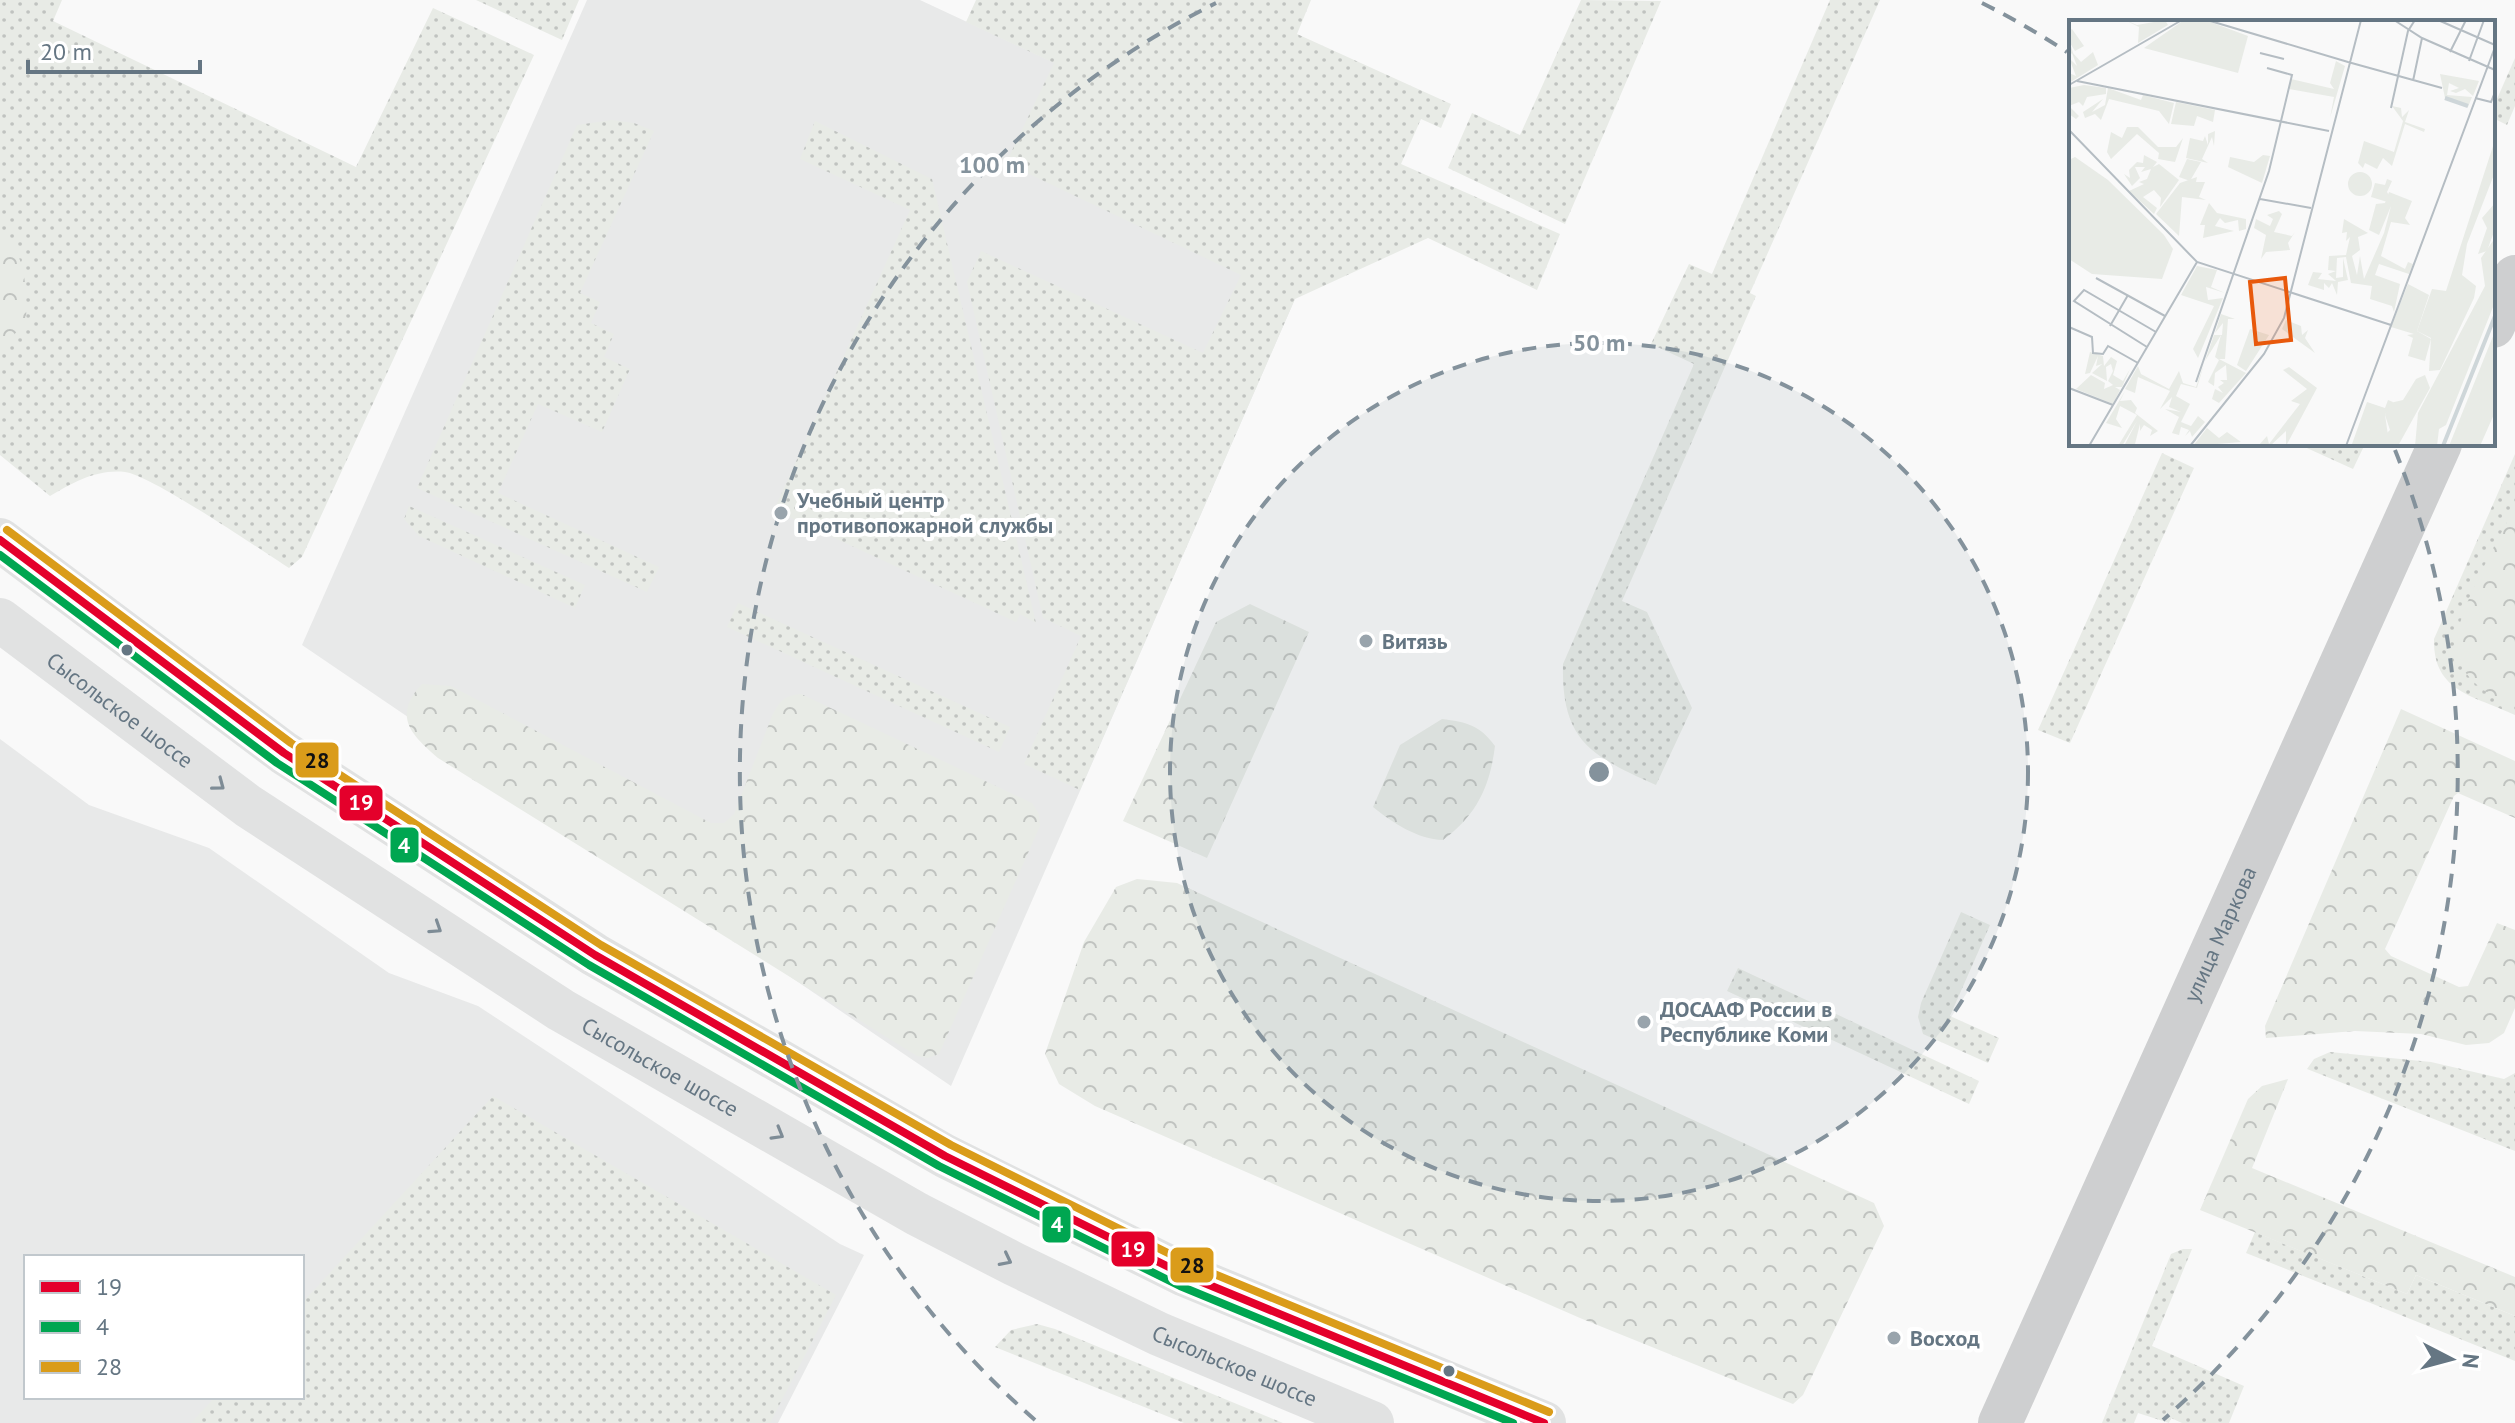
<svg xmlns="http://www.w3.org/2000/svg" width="2515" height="1423" viewBox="0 0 2515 1423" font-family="'PT Sans',sans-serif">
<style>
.built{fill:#e8e9e9;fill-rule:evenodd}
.grass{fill:url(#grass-dots)}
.forest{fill:url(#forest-crowns)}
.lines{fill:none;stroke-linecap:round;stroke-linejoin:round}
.tertiary{stroke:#cecfd0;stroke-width:44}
.primary{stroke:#e1e2e2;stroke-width:44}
.bus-1-casing{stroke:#fff;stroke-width:14}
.bus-2-casing{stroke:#fff;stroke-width:14}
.bus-3-casing{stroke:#fff;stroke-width:14}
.bus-1{stroke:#e4002b;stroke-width:8}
.bus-2{stroke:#00a651;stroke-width:8}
.bus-3{stroke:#da9c1a;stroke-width:8}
.oneway{stroke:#7e8c96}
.ring{fill:none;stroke:#84929c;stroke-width:4;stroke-dasharray:14 10}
.poi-dot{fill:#99a4ac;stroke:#fff;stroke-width:3}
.bus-dot{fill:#657683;stroke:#fff;stroke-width:3}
.labels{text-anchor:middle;stroke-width:8;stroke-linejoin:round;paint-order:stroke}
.poi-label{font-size:22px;font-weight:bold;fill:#657683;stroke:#fff;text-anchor:start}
.street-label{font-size:22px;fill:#657683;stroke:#fff}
.inset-river{fill:none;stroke:#ced6d9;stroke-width:4}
.inset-road{fill:none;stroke:#b5bdc3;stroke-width:2}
.view{fill:#e8590c;fill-opacity:0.15;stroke:#e8590c;stroke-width:4}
.inset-edge{fill:none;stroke:#657683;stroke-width:4}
.centre{fill:#84929c;stroke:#fff;stroke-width:4}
.ring-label{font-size:24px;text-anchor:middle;font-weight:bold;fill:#84929c;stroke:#fff;stroke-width:8;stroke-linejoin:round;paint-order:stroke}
.line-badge{stroke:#fff;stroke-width:3}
.badge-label{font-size:22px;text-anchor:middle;font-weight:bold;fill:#fff}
.pale-badge-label{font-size:22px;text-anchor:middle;font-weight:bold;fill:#111}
</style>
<defs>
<pattern id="grass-dots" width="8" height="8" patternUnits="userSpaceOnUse" patternTransform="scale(2)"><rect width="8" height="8" fill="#e8ebe6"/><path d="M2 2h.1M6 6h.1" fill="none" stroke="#c0c3c0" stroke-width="1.8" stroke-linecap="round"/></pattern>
<pattern id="forest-crowns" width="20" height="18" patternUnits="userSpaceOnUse" patternTransform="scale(2)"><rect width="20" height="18" fill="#e8ebe6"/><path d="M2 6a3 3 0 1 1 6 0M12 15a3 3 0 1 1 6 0" fill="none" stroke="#c0c3c0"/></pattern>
</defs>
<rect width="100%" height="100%" fill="#f9f9f9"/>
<path class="built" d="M587,0h333l420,196 -389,890 -649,-441z
M0,739l89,66 120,43 180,125 89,33 362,238 24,11 -86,168h-778zM26,1257h276v140h-276z"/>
<path class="grass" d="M0,0h62l-9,21 303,146 77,-159 101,47 -232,502 -13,11c-30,-19 -136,-92 -164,-96 -29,-3 -52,11 -75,24l-50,-41z
M476,0h103l-17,40z
M976,0h335l-14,34 154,70 -10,24 -20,-9 -20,45 159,70 -23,56 -109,-52 -133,61 -215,491 -56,-26 57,-128 -38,-18 -76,-336 14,-31 222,102 38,-78 -235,-112 48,-100 -88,-41z
M1581,0l80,1 -96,223 -117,-56 24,-55 48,22z
M1830,0h50l-130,293 6,3 -134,305 25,11 45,96 -36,77c-65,-29 -95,-44 -93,-121l131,-300 -43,-20 38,-80 23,10z
M2515,58v48l-8,19 -14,-7v-10z
M612,120l22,3 20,8 -74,162 20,9 -9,21 23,11 -10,23 26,12 -28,63 -64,-28 -40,89 161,74 -12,25 -230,-104 160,-363z
M815,121l117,58 104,444 -16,-9 -4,8 -242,-112 136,-300 -110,-51z
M2298,444h67l-12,25z
M2162,453l32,15 -124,275 -32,-13z
M2515,454v261c-42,-20 -82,-23 -81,-76z
M409,506l176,79 -10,23 -156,-72 -15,-17z
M738,603l272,124 -11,25 -272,-125z
M1961,912l29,13 -40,91 49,22 -11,25 -65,-29 -5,-17 3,-14z
M1738,968l241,113 -10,23 -242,-113z
M2330,1052l101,10 73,17 11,-6v78l-208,-82 7,-10z
M493,1096l343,199 -66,128h-579l24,-26h87v-94z
M2255,1232l152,62 9,-19 99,41v45l-269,-108z
M2183,1249h9l-40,97 92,40 -15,37h-47l-11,-5 -2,5 -31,-10 -4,10h-32l69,-169z
M1037,1324l18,5 228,94h-99l-189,-76 16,-17z"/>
<path class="forest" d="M0,231c27,22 27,60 26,92l-26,25z
M2515,506v200c-25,-10 -49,-23 -58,-51 -9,-31 44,-119 58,-149z
M1250,604l59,28 -102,226 -84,-37 93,-199z
M422,684l29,2 260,137h13l10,-9 38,-98c7,-14 12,-21 29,-22l231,109 7,11 1,12 -101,228 -11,4 -11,-2 -479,-298c-27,-23 -46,-42 -16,-74z
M2401,709l114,52v57l-57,-25 -4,3 -69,153 6,7 68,31 9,-1 29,-63 18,7v78l-11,25 -15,10 -23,2 -45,-11 -66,-3 -89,7 -1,-12z
M1442,719c24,3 38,6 53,27 -5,40 -18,69 -52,94 -26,-1 -50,-17 -70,-33l27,-62z
M1137,879l40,4 697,320 10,23 -81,169 -10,9 -213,-86 -485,-212 -36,-22 -14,-30 39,-112 32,-55z
M2288,1079l-36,89 263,109v39l-99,-41 -9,19 -207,-84 48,-111 14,-13z"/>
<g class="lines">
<g class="tertiary">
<path d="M2493,326l22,-49"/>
<path id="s1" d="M2000,1423l440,-979"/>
</g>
<g class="primary">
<path d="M0,540l284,213 311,202 350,201 240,119 359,148"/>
<path id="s2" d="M0,620l248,186 313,204 356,204 97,50 145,70 213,89"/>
</g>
<defs>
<path id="bus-1" d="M0,540l284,213 311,202 350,201 240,119 359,148"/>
<path id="bus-2" d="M0,555l277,208 312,202 350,201 241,120 333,137"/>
<path id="bus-3" d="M7,530l284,213 310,202 350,200 239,119 359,148"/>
</defs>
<use href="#bus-1" class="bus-1-casing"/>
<use href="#bus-2" class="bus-2-casing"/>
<use href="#bus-3" class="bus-3-casing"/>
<use href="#bus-1" class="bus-1"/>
<use href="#bus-2" class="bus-2"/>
<use href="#bus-3" class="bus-3"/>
</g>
<defs><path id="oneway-chevron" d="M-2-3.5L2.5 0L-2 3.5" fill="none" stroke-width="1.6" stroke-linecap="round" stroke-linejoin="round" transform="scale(2)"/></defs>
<g class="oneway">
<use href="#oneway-chevron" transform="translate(219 785) rotate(37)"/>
<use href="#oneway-chevron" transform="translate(436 928) rotate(33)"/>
<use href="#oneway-chevron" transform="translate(778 1134) rotate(30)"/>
<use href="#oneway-chevron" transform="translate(1006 1260) rotate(27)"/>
</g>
<circle cx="1599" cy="772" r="429" fill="#84929c" fill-opacity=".12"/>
<g class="ring">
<circle cx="1599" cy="772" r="429"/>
<path d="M1035 1420A859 859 0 0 1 1216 3M1982 3A859 859 0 0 1 2067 52M2395 450A859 859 0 0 1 2163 1420"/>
</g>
<g class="poi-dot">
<circle cx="781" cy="513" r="8"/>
<circle cx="1366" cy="641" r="8"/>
<circle cx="1644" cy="1022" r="8"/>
<circle cx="1894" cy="1338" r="8"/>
</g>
<g class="bus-dot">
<circle cx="127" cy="650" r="7"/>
<circle cx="1449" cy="1371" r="7"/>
</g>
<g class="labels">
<g class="poi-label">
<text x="797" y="508">Учебный центр<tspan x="797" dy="25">противопожарной службы</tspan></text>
<text x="1382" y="649">Витязь</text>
<text x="1660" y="1017">ДОСААФ России в<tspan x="1660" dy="25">Республике Коми</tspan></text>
<text x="1910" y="1346">Восход</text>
</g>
<g class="street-label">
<text dy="8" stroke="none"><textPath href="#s2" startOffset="150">Сысольское шоссе</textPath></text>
<text dy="8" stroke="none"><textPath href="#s1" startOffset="536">улица Маркова</textPath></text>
<text dy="8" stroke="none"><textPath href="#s2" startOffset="798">Сысольское шоссе</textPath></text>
<text dy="8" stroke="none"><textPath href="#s2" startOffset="1446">Сысольское шоссе</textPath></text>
</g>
</g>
<g transform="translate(2069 20)">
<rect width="426" height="426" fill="#f9f9f9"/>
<path d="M3,9l12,17 -9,5 -5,-8 3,10 8,9 12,-10 5,13 -29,18v-10l7,3 -7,-18 8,8 -5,-13 -3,4v-26zM267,41l9,5 -15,52 4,-21 -45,-8 2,-10 43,10 -4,-6zM371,54l39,7 -6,15 -8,-7 -9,4 -6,-2 9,-3 -10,-5 -2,12 25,2 -4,10 -23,-9zM323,86l9,2 1,9 7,-7 -4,12 20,7 -1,3 -19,-8 -13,42 -9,-8 -6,11 -12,-6 -2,5 -5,-5 6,-22 30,11 9,-31zM146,111l-1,15 -2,-9 -10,22 6,4 -22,-5 4,-20 13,3 2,-5 3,9v-11zM75,135l13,7 -4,5 6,-3 20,16 -19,27 1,-9 -7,-8 -11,7 14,11 -3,6 -25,-23 15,-7 -5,-2 8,-3 4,-10 -10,3 4,-5h-10l5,11 -8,8 -8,-12 6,4 -1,-8 8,-8 6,1zM128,157l-1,5h9l-6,15 7,3 -24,-3 -3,39 -23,-22 24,-31zM320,172l23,9 -7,17 5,7 -19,-3 -10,34 24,13 3,-7 5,2 -4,10 -30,-10 -4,11 25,9 -6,28 -2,-6 -22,-7 2,-13 -21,-3 -5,-26 -9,1 -1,20 7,-1v-19l5,22 -10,2 -1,13 -5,-12 -3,5 -5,-5v7l-16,-5 5,-13 9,1 -4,6 18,2 -8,-7 8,-3 -8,-1 1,-14 17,-1 4,-18 -4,4 1,-9 -5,1 2,-14 24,14 -10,4 2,13 -8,6 5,19 3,-19 4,23 20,-46 7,-27 -12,29 -10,-5 7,-26 9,-1zM426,218v64l-49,123 -7,4 -2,17h-22l3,-33 67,-127 -4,-28zM128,246l20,4 -6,17 14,6 -19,-6 2,13 15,-2 -25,60 -5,-9 21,-43 -33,-11zM339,264l21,11 -12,36 14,8 -6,22 -17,-5 5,-18 -6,-3 7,-1 -23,-7zM152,294l14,5h-7l-3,40h-6l27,14 -27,30 -7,-4 3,-10h-4h4l8,4 -5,-6 6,-4 -4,-3h7l-1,-15 -11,8 -1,13 -6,-4 11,-22 -4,-3 6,-22 -16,26 9,-26h8l1,-12 -8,10zM217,300l15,6 1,9 6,-5 -3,8 10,15 -33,-24zM181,309l19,6 -23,36 -9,-6zM426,311v81l-15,34h-31zM21,332l13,4 1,10 7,-9 6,4 -4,14 10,6 7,-12 -8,18h-7l5,3 -7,14 -37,-15 15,-14 14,8 -1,6 9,-4 -5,-4 5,-10 -2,-7 -5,3 1,14 -15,-8 10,-9 -6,2 2,-10 -8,17 -5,1zM135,344l-7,24 -16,-4 -5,12 14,8 -9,18 10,4 7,-10 7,6 -13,15 -2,-6 -5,5 4,-6 -8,-3 -2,8 -7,-2 7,-16 -14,-8 16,3 -12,-5 3,-10 -12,12 10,-18 -32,-14 -3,16 -10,-4 13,-23 3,8 28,15 10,-18 4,12 13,4zM220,347l28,21 -31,58v-15l-16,15h-12l9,-10 2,8 31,-40 -9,-3 16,-12 -24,-19zM56,371l-5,10 11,-1 6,8 -2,5 23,18 -8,5 2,-6 -8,-5 -4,6v-7l-5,20 -11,2 13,-25 -15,25h-4l19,-31 -17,-9 -4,13 6,9 -16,-5zM319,380l5,2 -8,13 3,20 -15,11 -21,-2 15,-42 18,6zM138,408l12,10 8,-6 14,10 -48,4z" fill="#e8ebe6"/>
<path d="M56,0l12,5 28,-5 3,5 -30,18 1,-16zM15,65l22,3v6l-19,3 -4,9 -4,-4 -10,4 10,10 -3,3 -7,-5v-26zM39,68l33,12 2,-5 31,8 -5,21 -10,-13 -50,-12 -8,21 -6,-6 -10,4 -2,-6 20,-13 -11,13 13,-7zM107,82l39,8 -2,12 -16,-6 -3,10 -23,-2zM58,107h11l20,20h18l7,-9 -8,24 -17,-3 1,-6 -22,-19 -26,25 -4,-7 4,-20 11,6zM425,123l1,29 -28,72 -5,31 14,11 -2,12 -34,72 -11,1 2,-33 -14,-7 15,-42 14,2zM194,135l7,1 -8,27 -34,-16 2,-10 24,5zM118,139l14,3 -11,19 -11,-4zM279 164a12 12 0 1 1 24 0a12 12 0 1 1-24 0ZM318,159l5,2 -5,11 7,12 -23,-7 4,-14 10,2zM140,183l8,10 29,6v10l-7,2 -1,-11 -13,3 -5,-5 -5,8 19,5 -31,7 2,-13h-5zM426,183v26l-8,22 -9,3 9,-26 -5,-10zM210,191l3,3 -8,18 18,4 3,-4 -7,11 2,7 -24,2 -5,7 5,-24 -12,-7 2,-9 14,7 3,-7 -6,-4zM356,355l5,13 -32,58h-25l17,-16 -5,-15 5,-12 13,-3 13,-21z" fill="#e8ebe6"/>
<path d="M6,137l33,23 56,55 9,14 -11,30 -70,-5 -23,-15v-99z" fill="#e8ebe6"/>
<path d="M115,0h21l43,16 -10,37 -94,-25z" fill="#e8ebe6"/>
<path class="inset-river" d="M376,78l23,8M374,426l52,-130"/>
<path class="inset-road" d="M138,0l141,42M325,0l28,18 73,32M369,0l57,25M381,32l16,-32M191,33l24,6M400,41l15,-41M279,42l94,26M8,61l252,50M344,61l9,-43M0,65l113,-65M406,78l16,4 4,-10M322,88l17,-77 7,-11M0,110l128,132 194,63M191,179l51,9M27,258l69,38M41,306l18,-31M0,307l23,10 1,16 10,1 5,-8 30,17M78,327l-73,-46 10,-11 72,42M127,362l73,-211 23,-96 -25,-7M0,368l44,17M20,426l108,-184M121,426l74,-92 20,-36 77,-298M277,426l149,-399"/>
<path class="view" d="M216,258l6,62 -35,4 -6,-62z"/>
<rect width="426" height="426" class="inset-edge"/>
</g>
<circle cx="1599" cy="772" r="12" class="centre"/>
<g class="ring-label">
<text x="992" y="173">100 m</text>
<text x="1599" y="351">50 m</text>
</g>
<g class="line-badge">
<rect x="294" y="741" width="46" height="38" rx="8" fill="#da9c1a"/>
<rect x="338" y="784" width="46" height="38" rx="8" fill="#e4002b"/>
<rect x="389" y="826" width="31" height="38" rx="8" fill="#00a651"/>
<rect x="1041" y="1205" width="31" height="39" rx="8" fill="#00a651"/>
<rect x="1110" y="1230" width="46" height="38" rx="8" fill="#e4002b"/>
<rect x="1169" y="1246" width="46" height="38" rx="8" fill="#da9c1a"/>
</g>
<g class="badge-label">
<text x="361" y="810">19</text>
<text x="404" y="853">4</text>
<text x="1057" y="1232">4</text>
<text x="1133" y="1257">19</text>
</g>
<g class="pale-badge-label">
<text x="317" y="768">28</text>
<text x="1192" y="1273">28</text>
</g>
<rect x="24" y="1255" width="280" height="144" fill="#ffffff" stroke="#c1c8cd" stroke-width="2"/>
<rect x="40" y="1281" width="40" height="12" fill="#e4002b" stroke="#c1c8cd" stroke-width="2"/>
<text x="96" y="1295" font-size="24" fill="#657683">19</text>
<rect x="40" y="1321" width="40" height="12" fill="#00a651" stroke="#c1c8cd" stroke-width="2"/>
<text x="96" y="1335" font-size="24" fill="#657683">4</text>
<rect x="40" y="1361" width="40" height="12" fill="#da9c1a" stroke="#c1c8cd" stroke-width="2"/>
<text x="96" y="1375" font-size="24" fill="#657683">28</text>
<g transform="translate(2451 1359) rotate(96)" stroke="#ffffff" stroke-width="6" paint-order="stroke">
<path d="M0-6L14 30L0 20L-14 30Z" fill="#657683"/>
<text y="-12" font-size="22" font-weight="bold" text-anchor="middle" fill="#657683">N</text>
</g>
<path d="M28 60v12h172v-12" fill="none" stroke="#657683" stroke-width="4"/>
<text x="40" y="60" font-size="24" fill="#657683" stroke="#ffffff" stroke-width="6" paint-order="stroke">20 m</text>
</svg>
